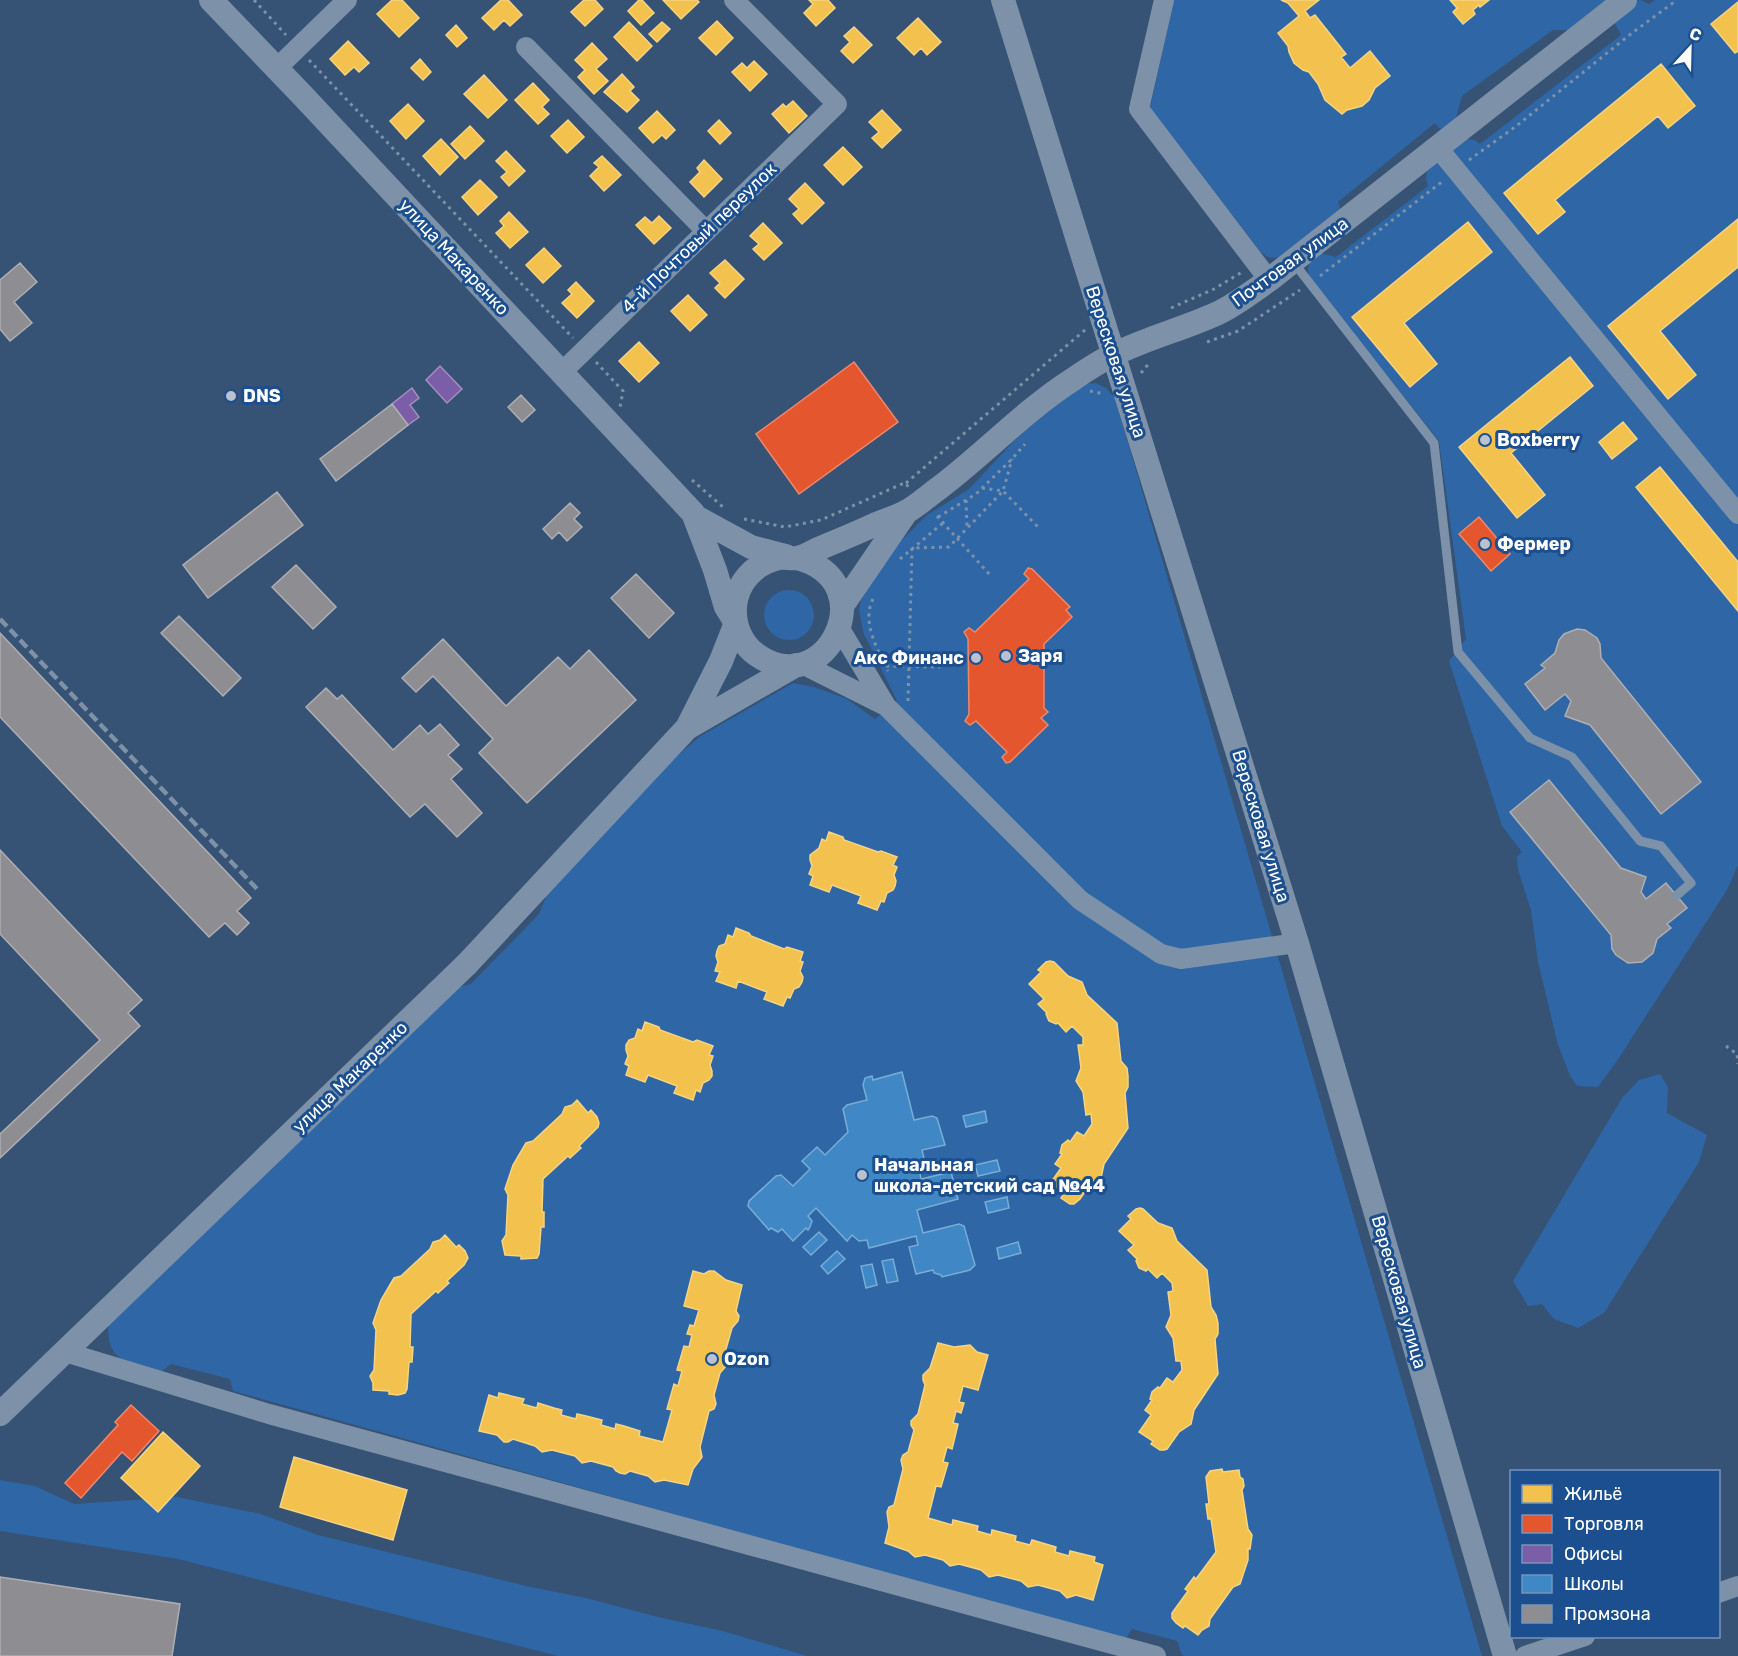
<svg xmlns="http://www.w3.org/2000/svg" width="1738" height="1656" viewBox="0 0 1738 1656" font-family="Rubik,sans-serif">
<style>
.green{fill:#2f66a5}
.homes{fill:#f2c14e;stroke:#f6d483;stroke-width:1.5}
.shops{fill:#e4572e;stroke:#ec896d;stroke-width:1.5}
.offices{fill:#7b5ea7;stroke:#a38ec1;stroke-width:1.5}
.schools{fill:#3f88c5;stroke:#79acd6;stroke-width:1.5}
.industry{fill:#8d8d92;stroke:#afafb3;stroke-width:1.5}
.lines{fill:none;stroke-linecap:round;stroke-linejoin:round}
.path{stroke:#7d92a8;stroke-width:3;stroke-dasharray:3 4.5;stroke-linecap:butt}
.service{stroke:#7d92a8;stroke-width:9}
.minor{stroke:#7d92a8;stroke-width:20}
.tertiary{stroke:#7d92a8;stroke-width:24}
.rail{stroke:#7e92a7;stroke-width:4.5;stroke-dasharray:10 4.5;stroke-linecap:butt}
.poi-dot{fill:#b9c2ce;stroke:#1b4f8f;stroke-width:2}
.labels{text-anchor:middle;stroke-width:6;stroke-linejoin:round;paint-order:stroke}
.street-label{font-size:18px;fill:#fff;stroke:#1b4f8f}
.poi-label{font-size:18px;font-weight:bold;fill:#fff;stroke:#1b4f8f;text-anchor:start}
</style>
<rect width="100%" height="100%" fill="#365274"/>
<path class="green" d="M1174,0h433l-37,30h-17l-91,66 -6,22 -15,12 -6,-7 -97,79 3,10 -56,44c-10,3 -18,3 -25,-5l-110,-143z
M1641,0l8,4 6,-4h83v865l-11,25 -110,171 -19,26 -21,-1 -7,-10 -12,-31 -20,-83 -7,-52 -13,-40 -1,-13 5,-5 -20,-26 -53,-165 17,-22 -27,-198 -130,-165c-3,-12 3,-16 11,-23l16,4 92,-71 -2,-7 1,-8 39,-32 9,1 5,4 141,-109 -8,-15 24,-19z
M1096,383l10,5 9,10 367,1258h-297l-3,-1 -5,-14 -45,-12 -7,11 -892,-249 -3,-12 -59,-15 -10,8c-33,-10 -57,-9 -52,-52l346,-332 16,-4 68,-70 11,-27 124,-128 25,-22 94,-54 21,4 33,12 28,20 22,-18 -34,-69 -4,-22 2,-10 25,-44 41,-41 42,-26 47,-50 60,-51 11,-4z
M764 615a25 25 0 1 1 50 0a25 25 0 1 1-50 0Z
M1660,1074l8,13 -1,26 40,22 -8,27 -95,151 -26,15 -24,-9 -12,-15 -14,2 -15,-25 109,-183 17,-18z
M0,1480l35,6 39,18 103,-7 84,17 57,21 208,51 60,12 72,19 65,14 84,25h-249l-380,-97 -178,-28z"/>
<path class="homes" d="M392,0h10l17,18 -20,19 -22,-23z
M501,0h7l14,15 -12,11 -6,-6 -10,10 -12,-12z
M584,0h11l8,9 -18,17 -14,-14z
M639,0h3l12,13 -13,12 -13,-14z
M663,0h34l2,2 -18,17z
M809,0h19l7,8 -19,18 -12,-13 9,-9z
M1281,0h38l-14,11 5,7 5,-3 31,39 -5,3 9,11 20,-17 20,25 -15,12 -6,12 -7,6 -15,4 -5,4 -17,-14 -7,-16 -9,-12 -6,-2 -9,-7 -5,-11 -1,-6 -10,-13 21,-17 -11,-13z
M1450,0h39l-9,7 -1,-2 -6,5 2,4 -12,10 -10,-12 4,-4z
M1738,2v49l-3,2 -24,-29z
M918,18l23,24 -14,13 -6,-7 -7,7 -17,-17z
M717,21l16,17 -17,17 -17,-17z
M629,22l23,24 -15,15 -23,-24z
M662,22l8,7 -13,13 -8,-8z
M456,25l11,13 -10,9 -11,-12z
M854,27l18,18 -19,18 -12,-12 9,-9 -6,-6z
M348,41l21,22 -10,9 -5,-5 -9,8 -15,-16z
M592,43l15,16 -11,10 12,12 -14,13 -16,-17 7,-7 -10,-10z
M420,59l11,13 -8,8 -12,-12z
M754,61l13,13 -17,17 -18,-19 10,-9 5,5z
M1661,64l34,42 -27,22 -10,-12 -103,84 10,12 -27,22 -34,-41z
M622,74l12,13 -4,4 9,9 -12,12 -23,-20z
M484,75l23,25 -19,18 -24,-24z
M533,83l16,17 -7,7 7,7 -11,10 -23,-24z
M793,101l14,15 -18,17 -17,-19 11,-10 3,3z
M408,104l16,17 -18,18 -16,-18z
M882,110l19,20 -19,18 -10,-10 7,-6 -10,-10z
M657,111l18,19 -9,9 -4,-4 -9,8 -14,-15z
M568,120l16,17 -17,16 -16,-17z
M719,120l12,13 -11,11 -12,-13z
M470,126l14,15 -19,18 -14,-15z
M441,139l17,18 -18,18 -17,-19z
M843,147l19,20 -19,18 -19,-20z
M506,151l19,20 -16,15 -8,-9 6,-5 -11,-11z
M602,156l19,19 -17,16 -14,-15 9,-9 -5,-4z
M704,160l18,19 -18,18 -14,-15 10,-10 -3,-4z
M480,180l17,17 -19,18 -16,-18z
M805,183l19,20 -22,21 -9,-10 6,-5 -10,-10z
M509,212l19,20 -18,16 -14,-15 8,-7 -4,-5z
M659,216l12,12 -17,16 -18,-19 9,-8 7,6z
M1738,219v48l-78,64 36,44 -28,24 -60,-73z
M1468,222l24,30 -88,71 33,41 -27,23 -58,-70z
M763,223l19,20 -18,17 -11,-11 6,-5 -9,-8z
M544,248l17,18 -18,17 -17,-18z
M725,260l19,19 -19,19 -10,-10 5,-5 -10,-10z
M576,282l18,19 -17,17 -15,-15 10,-9 -4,-4z
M688,295l19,20 -17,16 -19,-20z
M639,342l20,21 -20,19 -20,-21z
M1570,357l23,29 -82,67 34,42 -28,23 -58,-71z
M1623,422l14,17 -25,20 -13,-17z
M1660,467l78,95v49l-102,-124z
M829,832l14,5 1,3 34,12 3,-1 16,6 -4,8 4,2 -3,8 2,6 -1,5 -2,4 -6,3 -3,9 -3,-1 -4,9 -19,-7 3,-7 -29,-11 -3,7 -19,-7 3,-9 -4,-2 3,-8 -2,-6v-5l9,-7 3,-9 4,2z
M736,928l13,5 2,3 33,13 3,-2 16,5 -3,9 3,1 -3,9 3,6 -1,5 -3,5 -5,2 -4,9 -3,-1 -4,9 -19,-7 3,-7 -29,-11 -2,7 -20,-7 4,-9 -5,-1 3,-9 -2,-6 1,-5 2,-5 6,-2 3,-9 5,2z
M1050,961l4,1 14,14 14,6 5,13 30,28 4,38 6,7 1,8v11l-3,6 3,35 -24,36 -3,14 -7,6 -5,2 -9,13 -6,5h-4l-9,-6 2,-3 -14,-10 12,-17 -6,-4 7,-10 -2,-1 2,-8 6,-5 2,2 7,-10 7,4 8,-12 -1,-10 -5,1 -3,-23 -7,-11 5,-13 -3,-23h5v-8l-11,-11 -6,6 -8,-9 -2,1 -7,-3 -3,-7 1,-1 -9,-9 6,-5 -15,-15 12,-12 -3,-2 8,-8z
M645,1022l14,5 1,3 33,12 4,-2 16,6 -4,9 4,1 -3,9 2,6v5l-3,4 -6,3 -3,9 -4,-2 -3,10 -19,-7 3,-7 -29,-11 -3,7 -19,-7 3,-9 -4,-2 3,-8 -2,-6v-5l3,-5 6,-2 3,-9 4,2z
M577,1100l11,13 3,-3 6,7 2,6 -1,4 -19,19 2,2 -11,10 -2,-2 -25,23 -1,33h2v15h-3l-2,27 -2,4 -16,1v-3l-16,-1 -3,-14 4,-6 2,-40 -3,-6 8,-24 13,-22 7,-2 29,-27 3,-7 7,-2z
M1140,1208l3,1 15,14 14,5 5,13 30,29 4,37 5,8 2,8v11l-3,5 3,35 -24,36 -3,14 -12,8 -12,17 -3,1h-4l-9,-6 2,-3 -14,-9 12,-17 -6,-5 7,-10 -2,-1 2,-7 6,-5 2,1 7,-10 6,4 9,-12 -1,-9h-5l-3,-23 -7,-11 5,-12 -3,-23 5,-1 -1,-8 -10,-10 -5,5 -9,-9 -2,2 -7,-3 -3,-7 1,-2 -9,-9 6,-5 -15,-14 12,-12 -3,-3 8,-7z
M445,1235l11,12 3,-2 6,6 3,7 -4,7 -17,16 2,2 -11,10 -2,-2 -25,23 -1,33h3l-1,15h-3l-2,27 -2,4 -7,2 -9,-1v-3l-16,-1v-7l-3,-7 4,-6 2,-40 -3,-7 8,-23 13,-22 7,-2 29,-27 3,-7 7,-2z
M693,1271l11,3 5,-3h5l12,9 16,5 -6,26 3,5 -1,5 -6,7 -8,28 2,10 -6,7 -6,22 2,9 -2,5 -5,2 -9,36 2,10 -9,12 -5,16 -24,-5 -9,2 -7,-6 -18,-5 -5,3 -5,-1 -4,-2 -3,-4 -22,-6 -9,2 -7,-7 -23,-6 -10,2 -7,-6 -22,-7 -5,3h-4l-7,-7 -18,-4 10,-36 9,3 1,-5 25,6 -2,5 15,4 1,-5 16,5 8,2 -1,5 15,4 1,-5 9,2 16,4 -1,5 14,4 1,-5 8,2 16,5 -1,5 24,6 9,-32 -5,-1 7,-25 4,2 4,-15 -5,-1 7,-24 5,1 3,-12 -5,-1 3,-9 4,1 5,-16 -15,-4z
M938,1343l16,4 16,-2 7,7 11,3 -10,35 -15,-4 -4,16 5,1 -3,10 -5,-2 -3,12 5,1 -4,17 -2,8 -5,-2 -4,15 5,1 -7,24 -5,-1 -8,32 24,7 1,-5 25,6 -1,5 14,4 1,-5 24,6 -1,5 15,4 2,-5 24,7 -1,5 14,4 1,-5 25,6 -1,5 9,3 -10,35 -17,-5 -9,3 -7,-7 -22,-6 -10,2 -7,-6 -23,-6 -9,2 -8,-7 -22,-6 -9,2 -7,-6 -18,-5 -10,2 -7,-6 -23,-8 4,-16 -2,-15 2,-5 5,-2 9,-36 -2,-9 2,-5 5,-3 6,-22 -3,-5v-4l7,-7 7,-29 -2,-5v-5l7,-7z
M163,1432l37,34 -42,46 -37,-34z
M294,1457l113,33 -14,50 -113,-33z
M1222,1469l1,3 16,-2 1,7 3,2 1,7 -2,4 6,39 4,6 -2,14h-2v11l-8,24 -7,3 -23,32 -1,7 -7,4 -4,5 -13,-9 -2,2 -7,-5 -4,-5v-5l16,-22 -3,-2 9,-12 2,2 20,-27 -5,-33h-3l-2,-15h3l-3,-27 4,-6z"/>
<path class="shops" d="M854,362l44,60 -99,72 -43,-60z
M1479,517l31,37 -19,17 -32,-37z
M1028,568l4,1 38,38 -4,3 6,7 -28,27v64l4,4 -7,6 7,7 -38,37 -4,1 -4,-6 5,-5 -31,-31 -6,4 -5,-4 4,-7 -1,-75 -4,-7 5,-4 6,4 54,-53 -5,-5z
M131,1405l28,26 -27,30 -10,-9 -41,46 -16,-15 53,-58 -3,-3z"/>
<path class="offices" d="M440,366l22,23 -15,14 -21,-23z
M412,388l7,10 -9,7 9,12 -11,8 -16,-21z"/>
<path class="schools" d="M902,1072l12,48 18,-4 5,2 8,27 -23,5 5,21 -7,2 1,6 30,-7 7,27 -41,11 6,23 36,-9 5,2 11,39 -5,5 -28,7 -1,-2 -7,-2 -1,-3 -17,4 -7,-27 9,-2 -2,-9 -47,12 -2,-8 -8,1 -7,-6 -5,6 -31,-33 -8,8 4,5 -2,6 -2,3 -2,-2 -13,13 -11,-12 -4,3 -7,-4 -2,2 -21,-24 1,-5 27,-25 5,-1 12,11 17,-17 -8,-8 15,-14 8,8 23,-23 -5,-23 4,-4 20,-5 -4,-15 2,-7 7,-2 1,4z
M985,1111l2,11 -21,5 -3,-11z
M997,1160l3,11 -22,5 -3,-11z
M1007,1197l2,11 -21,5 -3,-11z
M819,1232l8,8 -16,15 -8,-8z
M1018,1242l3,11 -22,6 -2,-11z
M837,1251l8,8 -17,15 -7,-8z
M893,1259l5,22 -11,2 -5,-22z
M872,1264l5,21 -11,3 -5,-22z"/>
<path class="industry" d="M20,263l17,19 -23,20 18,21 -22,18 -10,-12v-49z
M521,395l14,15 -13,12 -14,-15z
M392,404l16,21 -72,56 -16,-22z
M277,492l26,33 -95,73 -25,-33z
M570,503l10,10 -6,6 8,8 -15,14 -8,-9 -7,7 -9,-10z
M296,565l40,42 -23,22 -41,-42z
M636,574l38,39 -25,25 -38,-40z
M179,616l62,62 -18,18 -62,-63z
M1577,629l8,1 12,8 3,6 1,14 100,124 -40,32 -71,-89 -25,-9 6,-15 -6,-7 -20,16 -20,-26 20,-16 -4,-3 14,-12 4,-13 5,-6z
M0,633l251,265 -14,13 12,12 -12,12 -12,-12 -16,14 -209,-220z
M443,639l63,67 52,-49 12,12 19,-19 47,50 -109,103 -48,-50 14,-14 -60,-63 -17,16 -14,-14z
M326,688l11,11 5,-4 51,55 27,-25 8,9 12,-10 19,21 -11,10 14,14 -11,10 31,34 -25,24 -32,-33 -15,13 -104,-110z
M1549,780l72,88 25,9 -5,15 5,7 20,-16 21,25 -20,16 4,4 -14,11 -4,14 -11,9 -14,1 -12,-8 -4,-6 -1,-14 -101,-123z
M0,850l142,150 -14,13 12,13 -140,132v-24l100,-94 -100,-106z
M0,1577l180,27 -8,52h-172z"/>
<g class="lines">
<path class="path" d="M254,0l32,35
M309,60l264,278
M1469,160l46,-33 117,-94 45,-33
M1320,276l123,-95
M1171,308l43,-19 28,-17
M1207,342l31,-11 62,-41
M596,362l27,29 -3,16
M1141,373l9,-11
M1090,391l14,3
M692,480l31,27
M906,483l179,-153
M982,488l21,3 35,36
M966,500l1,28
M937,516l53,59
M938,517l38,-23 36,-35 13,-15
M744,519l41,8 36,-7 81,-36 4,-1 2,4
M900,559l43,-36
M873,599c-12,23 5,51 15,72
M886,666l54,1
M908,701l4,-153 37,-1 54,-56 9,-32
M1726,1046l11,8 1,10"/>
<path class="service" d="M1294,263l140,180 24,209 72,86 42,19 68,84 21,5 30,37 -15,13"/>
<path class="minor" d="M1164,0l-25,109 130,171
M526,47l180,184
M277,68l70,-68
M1438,148l300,366
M562,372l275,-268 -103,-104
M840,629l46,77
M802,664l84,42 194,194 81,54 20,5 116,-16
M65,1352l204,62 887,242
M1718,1593l20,-7
M1525,1656l60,-20"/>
<path class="tertiary" d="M1003,0l294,943 208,713
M696,517l55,30 35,9
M797,558c90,24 28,145 -40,97 -15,-10 -23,-29 -22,-47 1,-25 20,-45 44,-50 6,-1 13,1 18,0 7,-1 15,-6 21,-9 19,-8 39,-16 58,-25 10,-4 20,-7 30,-12 11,-6 22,-16 33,-24 45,-34 85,-77 133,-108 13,-9 28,-19 43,-26 32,-16 68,-25 101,-40 18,-8 36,-22 53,-34l356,-280
M842,606l65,-95
M687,728l109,-63
M0,1414l467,-450 220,-236 34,-67 15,-38 -10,-16 -11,-37 -22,-57 -389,-416 -93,-97"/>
<path class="rail" d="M0,619l259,272"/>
</g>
<g class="poi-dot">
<circle cx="231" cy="396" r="6"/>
<circle cx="1485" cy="440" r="6"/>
<circle cx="1485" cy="544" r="6"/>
<circle cx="1006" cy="656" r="6"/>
<circle cx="976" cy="658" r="6"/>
<circle cx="862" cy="1175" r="6"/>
<circle cx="712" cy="1359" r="6"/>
</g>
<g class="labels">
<g class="street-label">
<text transform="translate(699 238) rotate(-44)" y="6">4-й Почтовый переулок</text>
<text transform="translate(454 257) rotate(47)" y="6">улица Макаренко</text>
<text transform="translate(1290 262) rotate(-36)" y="6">Почтовая улица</text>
<text transform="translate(1116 362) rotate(72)" y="6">Вересковая улица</text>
<text transform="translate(1261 826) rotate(73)" y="6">Вересковая улица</text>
<text transform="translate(350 1077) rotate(-44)" y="6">улица Макаренко</text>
<text transform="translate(1399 1292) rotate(74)" y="6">Вересковая улица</text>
</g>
<g class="poi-label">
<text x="243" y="402">DNS</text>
<text x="1497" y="446">Boxberry</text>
<text x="1497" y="550">Фермер</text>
<text x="1018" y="662">Заря</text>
<text x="964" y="664" text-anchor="end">Акс Финанс</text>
<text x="874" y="1171">Начальная<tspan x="874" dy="21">школа-детский сад №44</tspan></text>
<text x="724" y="1365">Ozon</text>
</g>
</g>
<rect x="1510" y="1470" width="210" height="168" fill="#1b4f8f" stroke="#7695bc" stroke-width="1.5"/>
<rect x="1522" y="1485" width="30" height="18" fill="#f2c14e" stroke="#7695bc" stroke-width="1.5"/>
<text x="1564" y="1500" font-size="18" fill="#ffffff">Жильё</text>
<rect x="1522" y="1515" width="30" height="18" fill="#e4572e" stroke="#7695bc" stroke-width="1.5"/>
<text x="1564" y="1530" font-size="18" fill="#ffffff">Торговля</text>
<rect x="1522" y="1545" width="30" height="18" fill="#7b5ea7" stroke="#7695bc" stroke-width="1.5"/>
<text x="1564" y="1560" font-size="18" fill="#ffffff">Офисы</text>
<rect x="1522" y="1575" width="30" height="18" fill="#3f88c5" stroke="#7695bc" stroke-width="1.5"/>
<text x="1564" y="1590" font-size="18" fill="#ffffff">Школы</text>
<rect x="1522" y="1605" width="30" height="18" fill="#8d8d92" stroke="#7695bc" stroke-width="1.5"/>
<text x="1564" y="1620" font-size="18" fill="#ffffff">Промзона</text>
<g transform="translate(1690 48) rotate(22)" stroke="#1b4f8f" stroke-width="4.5" paint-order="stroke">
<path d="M0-4.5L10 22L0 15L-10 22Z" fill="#ffffff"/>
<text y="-9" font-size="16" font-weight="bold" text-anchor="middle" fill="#ffffff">С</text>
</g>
</svg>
